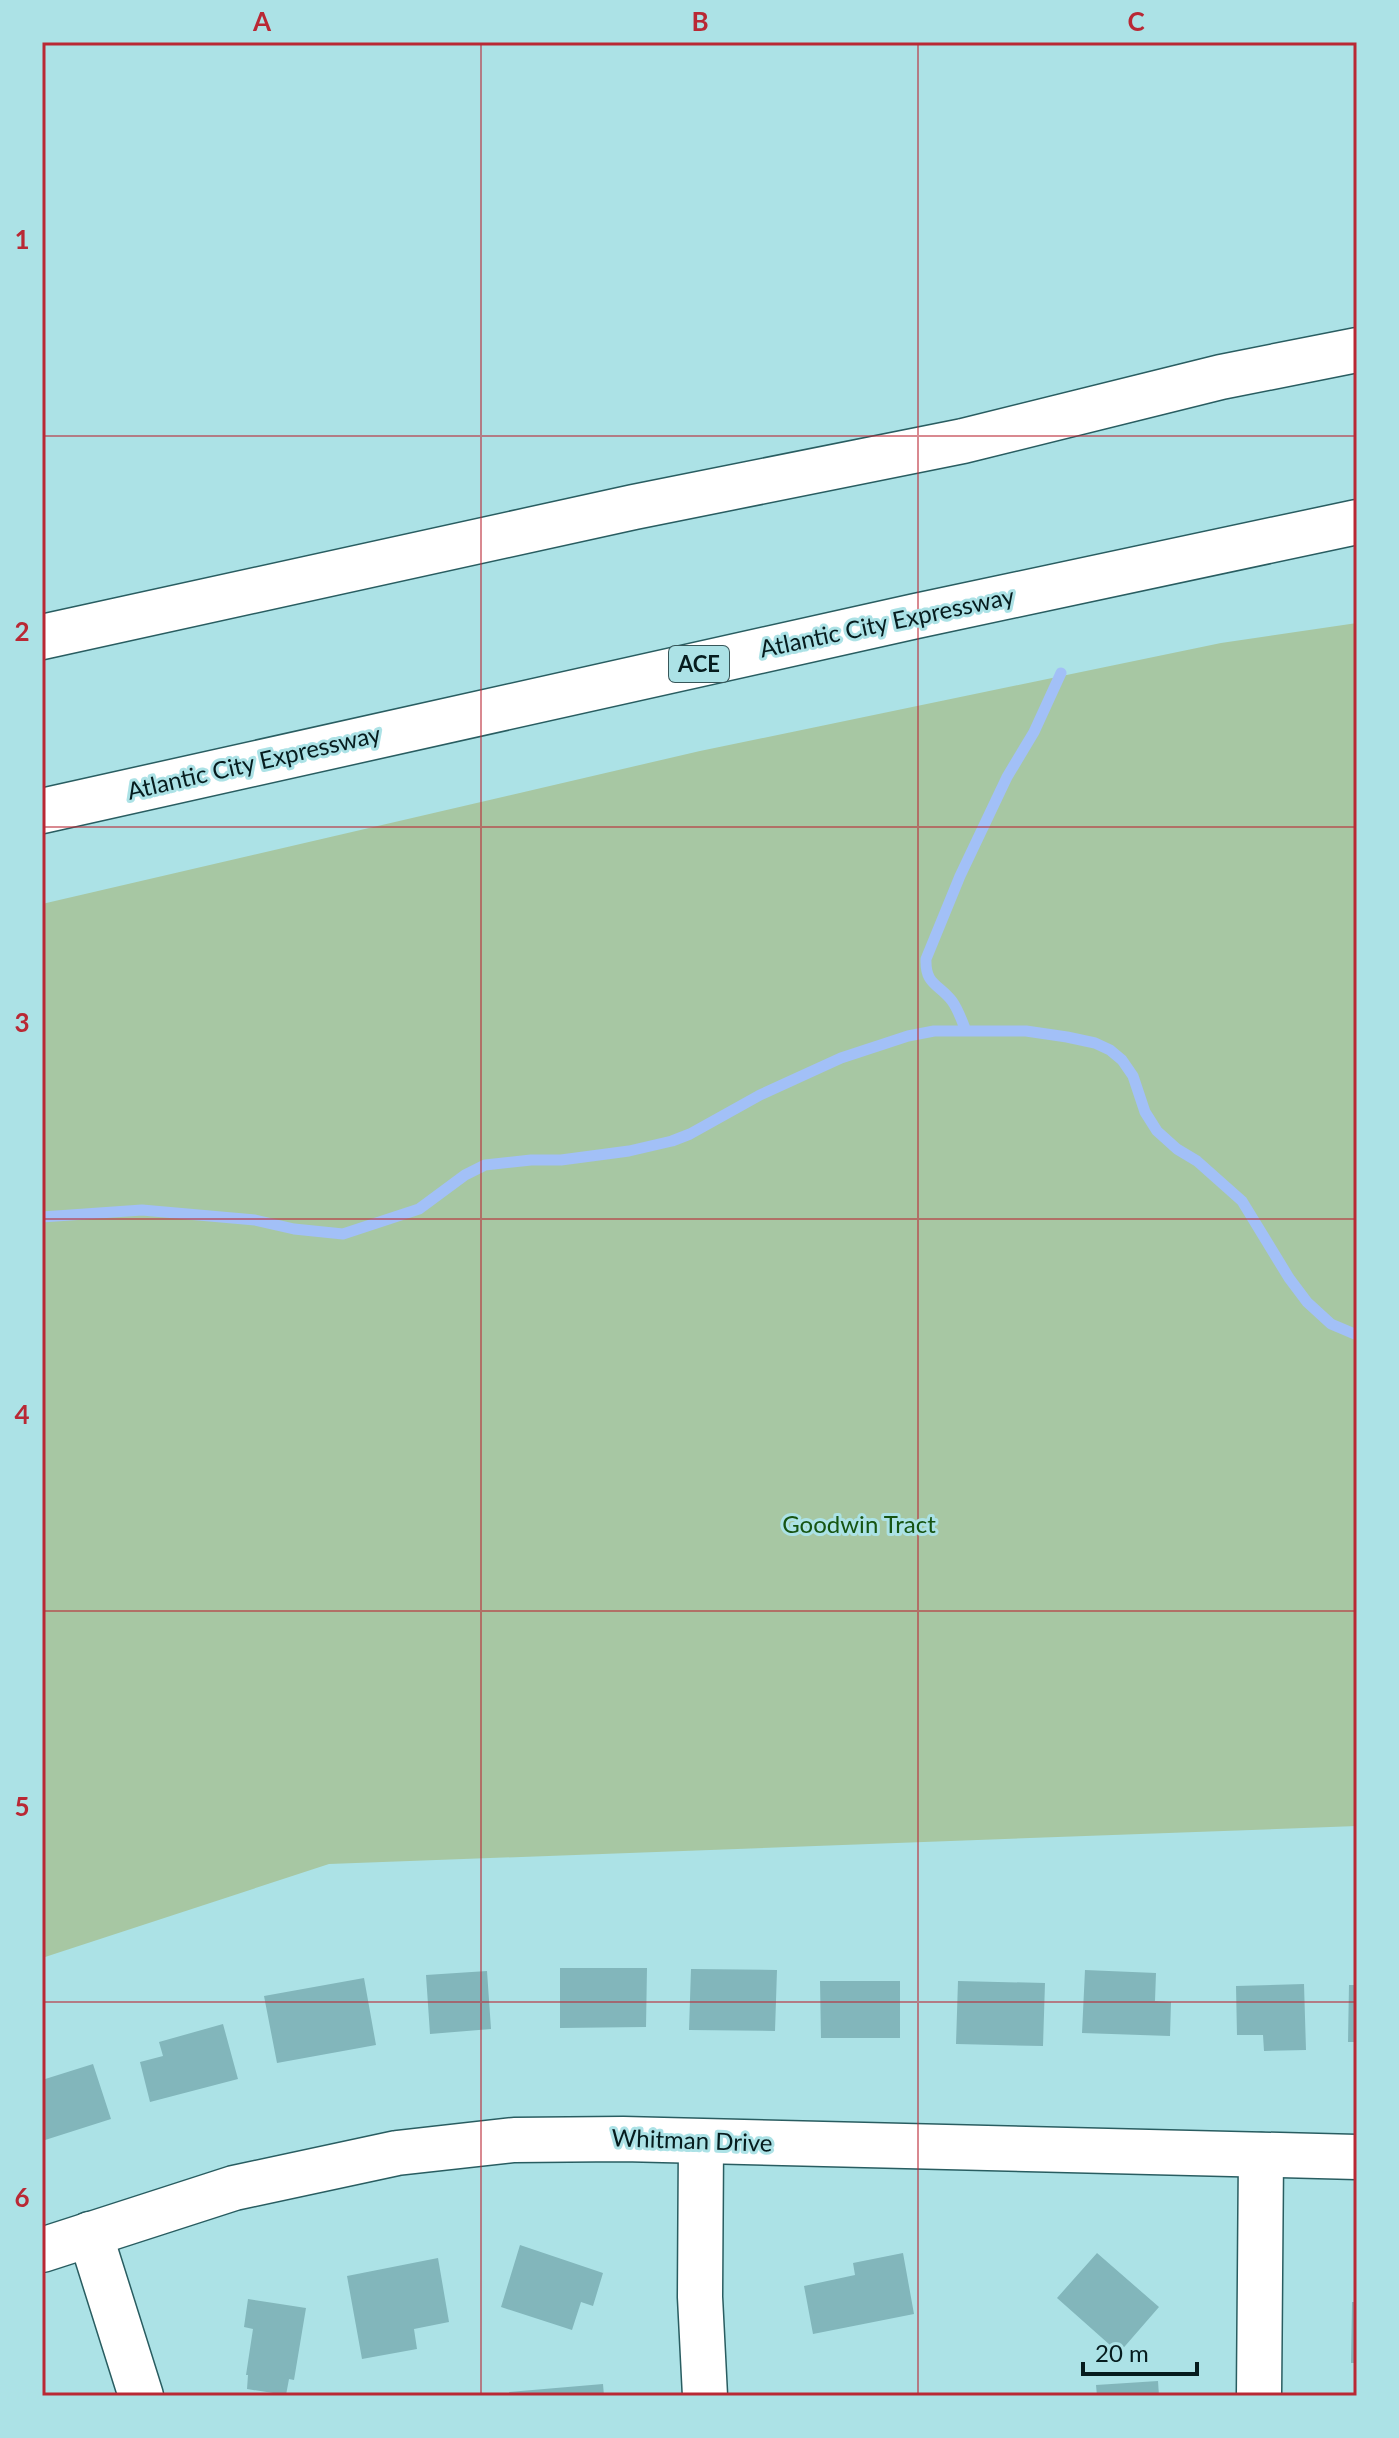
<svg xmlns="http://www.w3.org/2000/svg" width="1399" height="2438" viewBox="0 0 1399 2438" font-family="Lato,sans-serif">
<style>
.green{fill:#a7c7a3}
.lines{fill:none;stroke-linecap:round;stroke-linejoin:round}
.stream{stroke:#a2c0f7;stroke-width:11}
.building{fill:#82b6bb}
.minor-casing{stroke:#295d61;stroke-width:47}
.tertiary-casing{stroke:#295d61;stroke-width:47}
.motorway-casing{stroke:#295d61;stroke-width:47}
.minor{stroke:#fff;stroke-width:44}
.tertiary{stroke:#fff;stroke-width:44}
.motorway{stroke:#fff;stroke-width:44}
.grid{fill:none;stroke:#b92834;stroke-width:2;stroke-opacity:0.55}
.labels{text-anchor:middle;stroke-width:6;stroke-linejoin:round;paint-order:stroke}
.shield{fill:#ace2e6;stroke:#38575a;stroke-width:2}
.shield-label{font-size:22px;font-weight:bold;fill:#061c1e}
.street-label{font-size:24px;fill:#061c1e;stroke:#ace2e6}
.park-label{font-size:24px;fill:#165412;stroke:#ace2e6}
.neatline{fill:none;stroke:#b92834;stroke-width:3}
.grid-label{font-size:26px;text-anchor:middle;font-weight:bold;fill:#b92834}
</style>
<rect width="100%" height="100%" fill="#ace2e6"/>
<path class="green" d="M1357,623v1203l-1028,38 -287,94v-1054l658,-153 521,-108z"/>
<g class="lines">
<path class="stream" d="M966,1031c-4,-10 -8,-22 -14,-30 -13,-17 -27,-16 -26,-42l34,-83 47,-99 27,-45 27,-59
M42,1217l100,-7 113,10 39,9 49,5 76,-25 46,-34 20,-10 46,-5h30l68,-9 43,-10 18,-7 70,-39 81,-37 67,-22 26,-5h92l41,6 28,6 15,7 12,10 11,16 12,36 12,19 20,18 20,12 45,40 47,77 18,24 24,22 26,11"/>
</g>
<path class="building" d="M560,1968h87l-1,59 -86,1z
M691,1969l86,1 -2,61 -86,-1z
M1085,1970l71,3 -1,28 16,1 -1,34 -88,-3z
M487,1971l4,58 -61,5 -4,-59z
M364,1978l12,67 -99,18 -13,-67z
M820,1981h80v57h-79z
M958,1981l87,2 -2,63 -87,-2z
M1304,1984l2,66 -42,1 -1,-16h-26l-1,-49z
M1349,1985h8v57h-9z
M223,2024l15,55 -88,23 -10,-40 23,-6 -4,-14z
M93,2064l18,55 -69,22v-61z
M520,2245l83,28 -10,33 -12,-4 -9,28 -71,-23z
M903,2253l11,61 -101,20 -9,-48 51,-11 -2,-12z
M1097,2253l62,54 -40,46 -62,-55z
M438,2258l11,64 -35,7 3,20 -55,10 -15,-83z
M248,2299l58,9 -12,72 -5,-1 -3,16 -39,-6 1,-14h-2l7,-46 -9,-2z
M1352,2302h5v61h-6z
M1158,2381l1,15h-62l-1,-11z
M603,2384l1,12h-94l-1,-4z"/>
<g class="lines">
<defs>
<path id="minor" d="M701,2142l-1,155 5,99
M90,2234l51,162
M1259,2396l2,-241"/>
<path id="tertiary" d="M42,2250l192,-62 163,-35 117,-13 109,-1 734,18"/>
<path id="motorway" d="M42,637l592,-130 329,-66 258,-64 136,-27
M42,811l874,-195 441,-94"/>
</defs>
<use href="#minor" class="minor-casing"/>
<use href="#tertiary" class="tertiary-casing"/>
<use href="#motorway" class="motorway-casing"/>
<use href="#minor" class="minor"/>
<use href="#tertiary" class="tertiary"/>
<use href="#motorway" class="motorway"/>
</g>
<path class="grid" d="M481,42v2354M918,42v2354M42,436h1315M42,827h1315M42,1219h1315M42,1611h1315M42,2002h1315"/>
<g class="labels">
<rect class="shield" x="669" y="646" width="60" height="36" rx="6"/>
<g class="shield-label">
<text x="699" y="672">ACE</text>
</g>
<g class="street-label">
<text transform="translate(887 623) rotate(-12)" y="8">Atlantic City Expressway</text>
<text transform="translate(254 763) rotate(-13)" y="8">Atlantic City Expressway</text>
<text transform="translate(692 2141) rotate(2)" y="8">Whitman Drive</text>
</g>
<g class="park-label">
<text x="859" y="1533">Goodwin Tract</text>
</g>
</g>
<rect width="1399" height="2438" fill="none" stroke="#ace2e6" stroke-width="88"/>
<path d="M1083 2362v12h114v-12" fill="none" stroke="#061c1e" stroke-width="4"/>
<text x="1095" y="2362" font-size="24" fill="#061c1e" stroke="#ace2e6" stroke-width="6" paint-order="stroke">20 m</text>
<rect x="44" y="44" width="1311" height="2350" class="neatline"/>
<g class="grid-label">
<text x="262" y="31">A</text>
<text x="700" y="31">B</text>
<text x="1136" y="31">C</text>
<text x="22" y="249">1</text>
<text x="22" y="641">2</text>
<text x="22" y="1032">3</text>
<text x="22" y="1424">4</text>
<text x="22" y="1816">5</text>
<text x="22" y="2207">6</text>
</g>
</svg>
